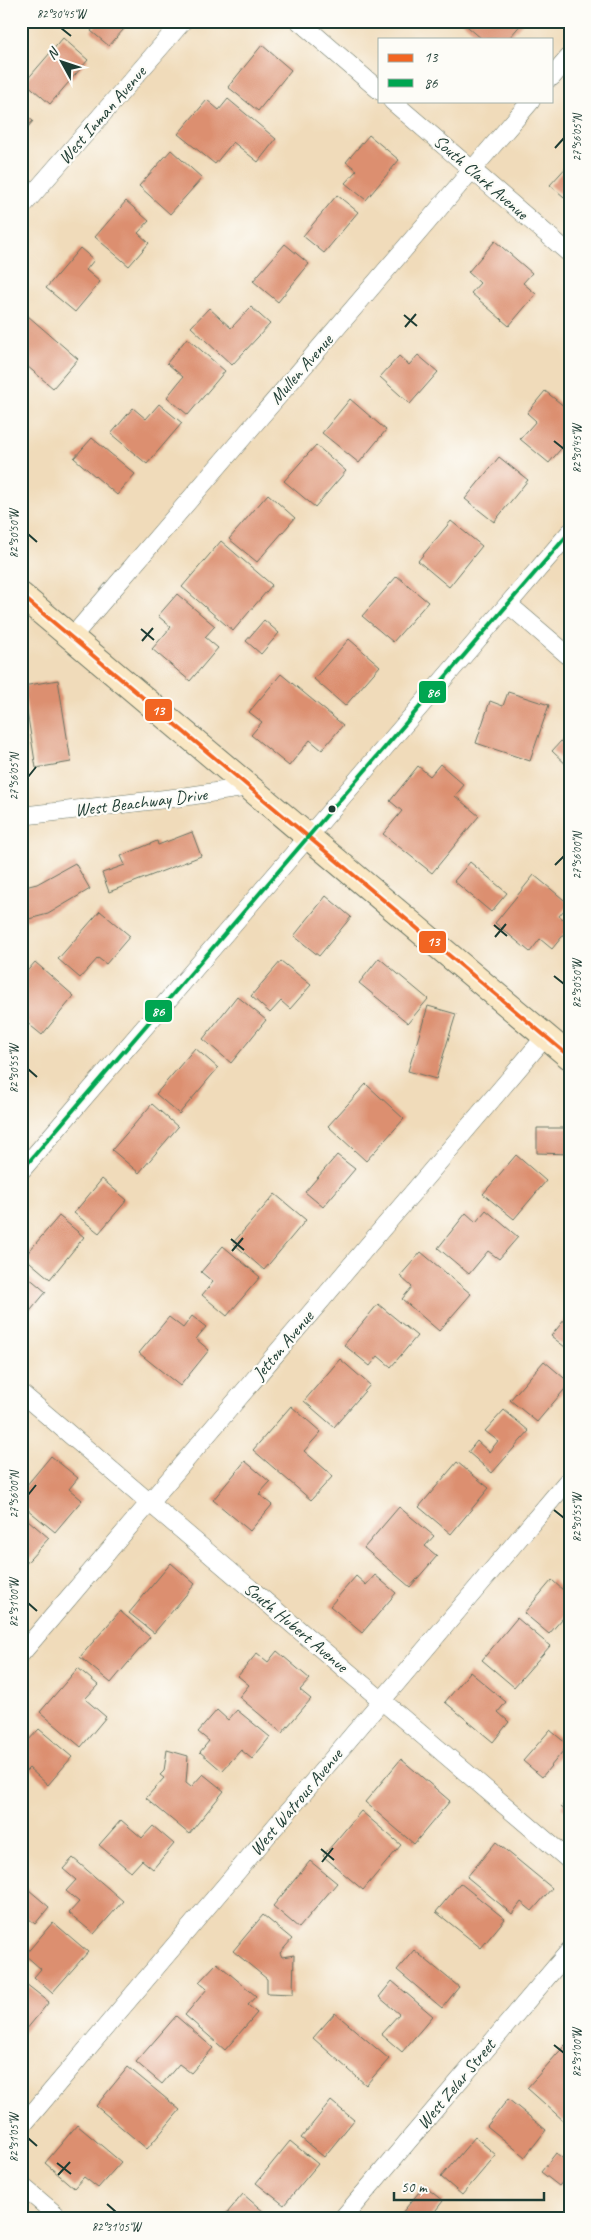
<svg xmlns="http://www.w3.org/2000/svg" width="591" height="2240" viewBox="0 0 591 2240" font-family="Caveat,sans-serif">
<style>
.building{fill:#dc8f6f}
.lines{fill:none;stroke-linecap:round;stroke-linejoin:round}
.street-casing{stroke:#687463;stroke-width:19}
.secondary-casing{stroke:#687463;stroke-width:27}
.street{stroke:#fff;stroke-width:18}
.secondary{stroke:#fae7c3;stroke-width:25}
.bus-1-casing{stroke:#fdfcf7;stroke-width:8}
.bus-2-casing{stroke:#fdfcf7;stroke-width:8}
.bus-1{stroke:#f26522;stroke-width:4}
.bus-2{stroke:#00a651;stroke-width:4}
.ticks{fill:none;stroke:#1f3d34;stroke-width:2}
.bus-dot{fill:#1f3d34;stroke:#fdfcf7;stroke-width:2}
.labels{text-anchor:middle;stroke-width:4.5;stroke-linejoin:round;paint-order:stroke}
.street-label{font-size:18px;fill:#1f3d34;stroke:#fdfcf7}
.line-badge{stroke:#fdfcf7;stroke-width:2}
.badge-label{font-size:14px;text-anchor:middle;font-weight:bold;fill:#fff}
.neatline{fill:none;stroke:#1f3d34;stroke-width:2}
.ticks-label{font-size:12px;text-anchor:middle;fill:#1f3d34}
</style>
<rect width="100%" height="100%" fill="#fdfcf7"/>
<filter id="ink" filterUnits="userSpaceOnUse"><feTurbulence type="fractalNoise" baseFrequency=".02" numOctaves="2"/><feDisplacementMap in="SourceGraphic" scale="10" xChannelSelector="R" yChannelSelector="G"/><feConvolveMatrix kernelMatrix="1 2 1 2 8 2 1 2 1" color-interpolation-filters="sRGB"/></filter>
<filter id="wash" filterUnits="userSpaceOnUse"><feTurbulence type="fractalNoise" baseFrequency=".0096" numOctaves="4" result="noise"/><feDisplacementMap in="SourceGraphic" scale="20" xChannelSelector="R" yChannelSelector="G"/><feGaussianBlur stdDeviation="1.12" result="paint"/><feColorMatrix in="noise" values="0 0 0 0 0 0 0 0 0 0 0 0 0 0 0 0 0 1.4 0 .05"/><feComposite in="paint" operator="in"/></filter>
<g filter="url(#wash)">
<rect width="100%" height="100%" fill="#f0dbba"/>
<g id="blocks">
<path class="building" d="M99,21h32l-22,25 -18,-15z
M461,21h63l-14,16 2,2h-30z
M63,38l25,22 -38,44 -25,-22z
M262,45l29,25 -33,41 -30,-24z
M228,99l48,40 -18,23 -25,-20 -18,22 -37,-30 29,-34 12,10z
M21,112l12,9 -12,14z
M369,135l30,25 -33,40 -21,-17 12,-13 -11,-8z
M171,150l31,28 -32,36 -31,-28z
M570,163v39l-20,-17z
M337,195l21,17 -34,41 -21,-17z
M126,201l23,20 -11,12 11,10 -20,23 -34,-29z
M495,241l37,32 -9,10 13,11 -27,32 -38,-33 9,-10 -12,-11z
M285,244l24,20 -31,38 -25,-21z
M80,248l14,12 -8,10 14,12 -25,30 -29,-24z
M251,307l19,17 -38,41 -41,-38 18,-19 22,20z
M21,310l57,49 -25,29 -32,-27z
M187,338l38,33 -37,44 -21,-18 16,-20 -16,-14z
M418,355l20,17 -28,32 -30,-27 19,-21 10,9z
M545,391l25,20v27l-21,25 -29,-24 16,-18 -9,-8z
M350,399l36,31 -27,33 -37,-30z
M159,404l23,19 -35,41 -36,-30 22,-26 13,11z
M92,438l43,36 -18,21 -43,-37z
M316,445l30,26 -31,36 -31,-26z
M499,457l29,23 -34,42 -29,-23z
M268,494l27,24 -38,44 -28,-23z
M451,521l31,25 -33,41 -31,-26z
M221,541l51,44 -39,46 -51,-44z
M397,576l31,26 -35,40 -31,-26z
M177,594l38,32 -10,11 13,11 -28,33 -38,-32 19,-22 -13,-11z
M264,620l15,13 -18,21 -15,-13z
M349,639l31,27 -35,40 -31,-27z
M281,674l62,51 -21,25 -12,-10 -21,26 -38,-31 11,-13 -13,-10z
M58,680l13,82 -35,6 -13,-82z
M508,692l41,13 -19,56 -54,-18 14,-42 13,5z
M570,731v37l-18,-17z
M440,764l24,21 -9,11 24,20 -47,57 -49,-39 19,-23 -12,-10 28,-35 12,10z
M192,832l9,24 -92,36 -7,-19 23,-8 -4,-9 36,-15 1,4z
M470,862l37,31 -16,19 -37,-31z
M75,863l15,26 -42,25 -27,7v-33l16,-4z
M534,875l35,29 -10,12 11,8v3l-18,22 -12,-10 -10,13 -35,-29z
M326,896l25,21 -32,39 -25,-20z
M100,911l30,25 -24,28 -8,-6 -18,20 -22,-19z
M379,958l49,41 -20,24 -49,-40z
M281,961l30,24 -21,24 -9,-8 -11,12 -19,-17z
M35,962l39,34 -32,39 -21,-17v-31l5,-6 -4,-4z
M237,996l29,24 -35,43 -28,-24z
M428,1006l28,8 -20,65 -28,-8z
M195,1048l23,20 -39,46 -23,-20z
M366,1084l38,35 -38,42 -38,-35z
M152,1104l26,23 -39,46 -27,-23z
M537,1128h33v26l-33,-1z
M337,1155l18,14 -32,38 -18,-15z
M516,1155l30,26 -32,38 -31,-25z
M102,1179l25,21 -28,33 -25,-20z
M275,1194l31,26 -42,50 -31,-27z
M486,1210l32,27 -19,22 -11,-8 -19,23 -31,-26 28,-35 10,9z
M59,1216l25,21 -34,42 -26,-22z
M223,1246l37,31 -33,39 -25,-21 11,-13 -12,-10z
M421,1252l50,42 -32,37 -37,-32 10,-12 -12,-11z
M21,1271l25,21 -25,30z
M378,1304l39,32 -26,31 -13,-11 -8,10 -26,-21z
M570,1313v38l-19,-15z
M192,1316l14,11 -10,12 13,11 -29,36 -41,-33 30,-36 14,11z
M340,1359l30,26 -36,42 -30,-26z
M544,1361l26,22 -33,39 -27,-22z
M291,1406l30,26 -17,19 29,25 -22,24 -58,-50z
M504,1410l25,21 -37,42 -24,-21 9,-11 12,11 9,-11 -13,-10z
M51,1456l27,22 -9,11 13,11 -27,32 -34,-28v-12z
M245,1461l25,21 -11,12 13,11 -22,26 -37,-31z
M457,1462l32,26 -38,46 -32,-27z
M399,1507l35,29 -9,10 12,10 -27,31 -46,-39z
M21,1514l28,24 -28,31z
M171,1563l24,21 -41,49 -25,-20z
M375,1575l21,18 -34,40 -32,-27 26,-30 10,9z
M552,1580l12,11 6,-7v26l-21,24 -25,-21z
M120,1611l30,26 -39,46 -31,-26z
M517,1618l33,28 -36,41 -32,-27z
M277,1651l33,28 -10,11 11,9 -29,34 -43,-36 10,-12 -11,-9 19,-23 11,9z
M78,1668l20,17 -13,14 21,18 -25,30 -41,-35z
M470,1672l36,30 -8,10 11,10 -16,20 -48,-40z
M217,1710l11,10 9,-10 33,27 -18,22 -11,-9 -19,21 -22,-19 9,-11 -11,-9z
M39,1729l33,28 -24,28 -19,-17 -8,8v-37l5,4z
M550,1730l18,15 -26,32 -19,-16z
M167,1750l21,6 -2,27 5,4 12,-13 21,17 -35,43 -43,-36 18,-20 -4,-3 4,-4z
M401,1759l49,42 -36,43 -49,-42z
M570,1797v17l-9,-7z
M361,1811l40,34 -38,45 -40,-34z
M121,1820l21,18 11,-12 21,18 -21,25 -11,-9 -11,12 -32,-27z
M496,1842l56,46 -20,23 -11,-9 -9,12 -45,-37z
M73,1858l50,43 -29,33 -25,-21 10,-11 -13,-11 10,-11 -13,-11z
M310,1861l27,22 -38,45 -26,-22z
M460,1883l45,36 -24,29 -45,-36z
M22,1884l27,23 -14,17 -14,-12z
M263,1915l29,24 -12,14 2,4 12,-2 -1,39 -26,-1v-14l-34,-28z
M53,1922l35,30 -36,41 -18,-16 7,-8 -16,-14z
M414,1950l45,37 -17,21 -45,-38z
M217,1963l39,33 -8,9 9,8 -32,37 -40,-35 22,-26 -8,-7z
M21,1980l28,22 -28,34z
M392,1981l41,35 -31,36 -21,-18 18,-20 -20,-17z
M335,2013l54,46 -23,26 -53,-47z
M176,2016l37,32 -22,25 -12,-9 -17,20 -26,-22z
M565,2045l5,4v66l-6,6 -37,-33z
M128,2067l52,43 -33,39 -51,-43z
M508,2099l38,31 -21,27 -38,-31z
M331,2101l23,19 -30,37 -23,-19z
M77,2125l44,37 -23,26 -14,-11 -10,11 -29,-25z
M475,2137l21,18 -34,40 -21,-18z
M290,2141l28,23 -34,41 -28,-22z
M556,2153l14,11v9l-11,13 -18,-14z
M424,2186l19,15 -14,18h-32z
M243,2194l22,19 -4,6h-39z"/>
</g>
</g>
<g filter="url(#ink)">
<use href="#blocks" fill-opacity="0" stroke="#687463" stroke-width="1"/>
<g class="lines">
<defs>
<path id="street" d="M299,21l81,70
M552,77l18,-21
M392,101l178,153
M21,208l162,-187
M508,604l62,53
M72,637l459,-536
M21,816l161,-19 67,-10
M21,1171l549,-639
M21,1393l549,468
M21,1654l524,-617
M21,2127l549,-649
M21,2185l40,34
M342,2219l228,-269"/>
<path id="secondary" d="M21,595l549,462"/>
</defs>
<use href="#street" class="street-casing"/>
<use href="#secondary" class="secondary-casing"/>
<use href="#street" class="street"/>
<use href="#secondary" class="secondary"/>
<defs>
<path id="bus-1" d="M21,595l549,462"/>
<path id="bus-2" d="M21,1171l549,-639"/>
</defs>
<use href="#bus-1" class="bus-1-casing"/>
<use href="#bus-2" class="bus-2-casing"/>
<use href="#bus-1" class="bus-1"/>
<use href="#bus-2" class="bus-2"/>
</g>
</g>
<path class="ticks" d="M61,28l10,8M555,148l9,-10M404,315l13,11M405,327l11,-13M554,441l10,8M28,534l9,8M141,629l13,11M142,641l11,-13M28,777l8,-10M555,865l9,-9M494,925l13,11M495,937l11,-13M554,976l10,8M28,1069l9,8M231,1239l13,11M232,1251l11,-13M28,1495l8,-10M554,1510l10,8M28,1603l9,8M321,1849l13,11M322,1862l11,-14M554,2045l10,8M28,2138l9,8M57,2163l14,11M58,2175l12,-13M107,2204l9,8"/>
<circle class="bus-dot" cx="332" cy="809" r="4.5"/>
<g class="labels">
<g class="street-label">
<text transform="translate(102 115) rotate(-49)" y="6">West Inman Avenue</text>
<text transform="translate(481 177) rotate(41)" y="6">South Clark Avenue</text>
<text transform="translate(301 369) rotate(-49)" y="6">Mullen Avenue</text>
<text transform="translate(141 802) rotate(-7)" y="6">West Beachway Drive</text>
<text transform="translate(283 1345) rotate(-50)" y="6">Jetton Avenue</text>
<text transform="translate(296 1627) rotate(40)" y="6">South Hubert Avenue</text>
<text transform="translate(296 1802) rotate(-50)" y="6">West Watrous Avenue</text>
<text transform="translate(456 2084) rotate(-50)" y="6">West Zelar Street</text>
</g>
</g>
<g class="line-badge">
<rect x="418" y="680" width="29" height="24" rx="5" fill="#00a651"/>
<rect x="144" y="698" width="29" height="24" rx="5" fill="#f26522"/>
<rect x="418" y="930" width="29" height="24" rx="5" fill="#f26522"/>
<rect x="144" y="999" width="29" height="24" rx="5" fill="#00a651"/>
</g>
<g class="badge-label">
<text x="433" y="697">86</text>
<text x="158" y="715">13</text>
<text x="433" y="946">13</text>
<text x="158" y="1016">86</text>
</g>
<rect width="591" height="2240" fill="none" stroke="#fdfcf7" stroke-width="55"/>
<rect x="378" y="38" width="175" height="65" fill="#fdfcf7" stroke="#a4b0a9"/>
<rect x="388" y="54" width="25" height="8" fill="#f26522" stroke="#a4b0a9"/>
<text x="424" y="62" font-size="15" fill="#1f3d34">13</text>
<rect x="388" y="79" width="25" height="8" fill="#00a651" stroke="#a4b0a9"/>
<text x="424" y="88" font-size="15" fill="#1f3d34">86</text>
<g transform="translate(62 62) rotate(310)" stroke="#fdfcf7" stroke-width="4" paint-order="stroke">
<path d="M0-4L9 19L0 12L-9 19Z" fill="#1f3d34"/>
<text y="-8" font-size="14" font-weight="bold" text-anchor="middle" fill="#1f3d34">N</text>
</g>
<path d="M394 2192v8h150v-8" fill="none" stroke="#1f3d34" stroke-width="2.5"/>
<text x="401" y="2192" font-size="15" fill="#1f3d34" stroke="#fdfcf7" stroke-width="4" paint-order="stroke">50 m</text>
<rect x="28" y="28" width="536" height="2184" class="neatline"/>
<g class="ticks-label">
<text x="61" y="18">82°30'45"W</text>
<text transform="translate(577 138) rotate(-90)" y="4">27°56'05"N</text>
<text transform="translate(577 449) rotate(-90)" y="4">82°30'45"W</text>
<text transform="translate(14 534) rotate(-90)" y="4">82°30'50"W</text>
<text transform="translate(14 777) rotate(-90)" y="4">27°56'05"N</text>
<text transform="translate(577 856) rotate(-90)" y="4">27°56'00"N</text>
<text transform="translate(577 984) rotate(-90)" y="4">82°30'50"W</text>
<text transform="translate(14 1069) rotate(-90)" y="4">82°30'55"W</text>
<text transform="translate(14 1495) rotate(-90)" y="4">27°56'00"N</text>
<text transform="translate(577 1518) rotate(-90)" y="4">82°30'55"W</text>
<text transform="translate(14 1603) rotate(-90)" y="4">82°31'00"W</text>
<text transform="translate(577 2053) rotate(-90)" y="4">82°31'00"W</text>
<text transform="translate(14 2138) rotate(-90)" y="4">82°31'05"W</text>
<text x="116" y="2231">82°31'05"W</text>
</g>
</svg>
